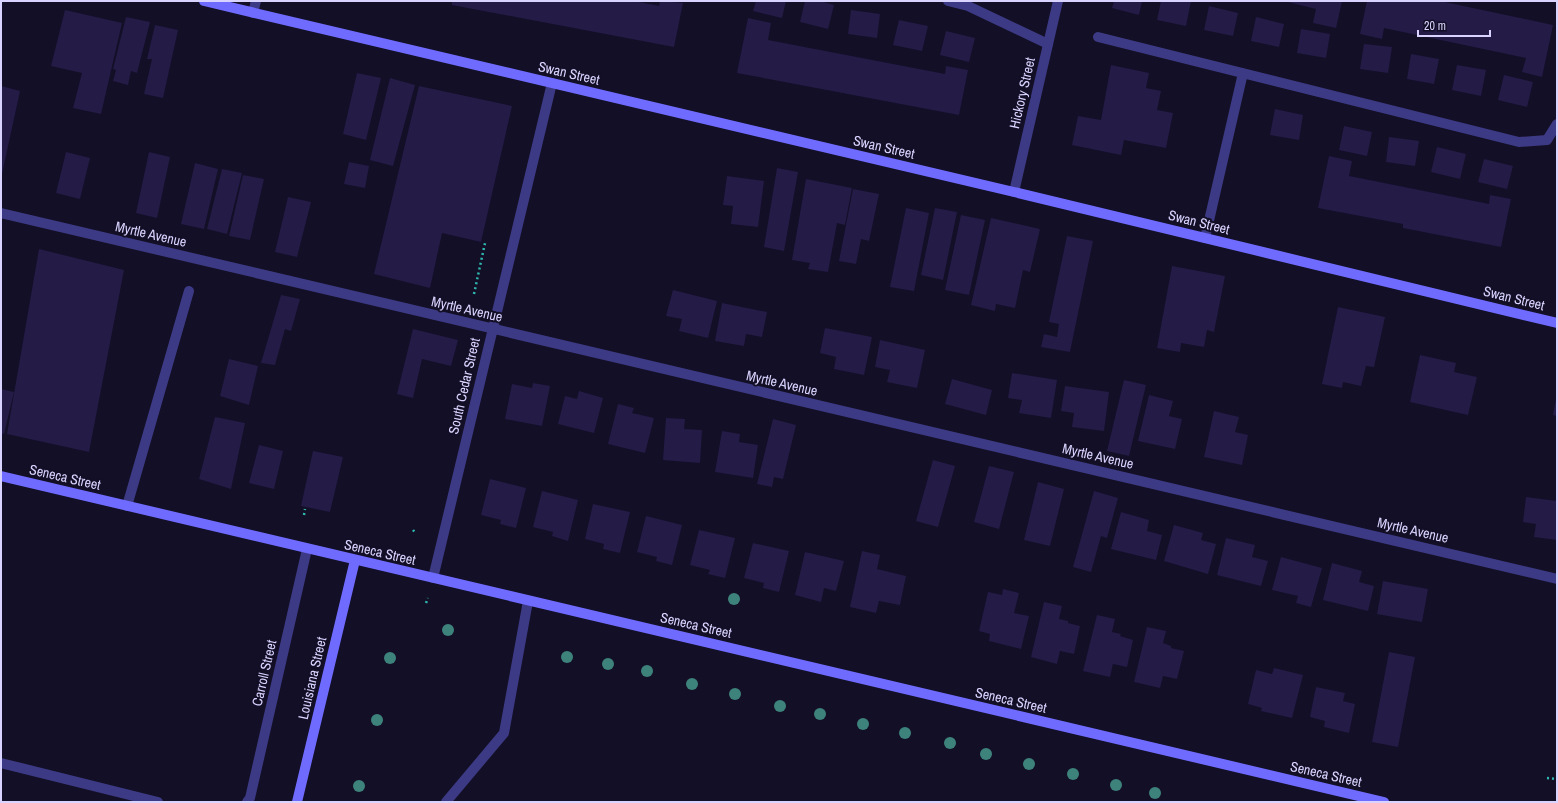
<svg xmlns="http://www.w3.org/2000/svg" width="1558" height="803" viewBox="0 0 1558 803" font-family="'Archivo Narrow',sans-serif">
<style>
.building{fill:#241b47}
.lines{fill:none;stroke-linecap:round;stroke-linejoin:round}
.path{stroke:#2fb8b0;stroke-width:2.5;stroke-dasharray:2 3;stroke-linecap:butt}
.lane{stroke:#3d3a85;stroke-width:10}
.street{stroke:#3d3a85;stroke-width:10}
.secondary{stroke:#6f6bff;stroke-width:10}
.tree{fill:#3d827b}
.labels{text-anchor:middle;stroke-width:4;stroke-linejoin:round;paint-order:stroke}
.street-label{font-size:14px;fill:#d9d4ff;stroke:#130f26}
</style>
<rect width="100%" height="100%" fill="#130f26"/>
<path class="building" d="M452,1h182l25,5 1,-5 23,2 -9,44 -222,-42z
M756,1h30l-4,17 -29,-7z
M805,1h15l14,4 -6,24 -28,-7z
M1114,1h28l-3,14 -27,-7z
M1161,1h30l-5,25 -29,-6z
M1284,1h58l-6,27 -23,-5 3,-14z
M1367,1h73l113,24 -11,52 -20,-5 4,-14 -142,-30 -2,11 -22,-5z
M1209,6l29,7 -5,23 -29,-6z
M65,10l57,13 -21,91 -28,-6 9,-35 -31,-7z
M851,10l29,4 -3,24 -29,-4z
M126,17l24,5 -13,51 -6,-2 -3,14 -15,-4 3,-11 -3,-1z
M1256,17l28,7 -5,23 -28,-6z
M748,18l23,5 -3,17 177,34 1,-8 22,4 -9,45 -222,-42z
M899,20l29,6 -6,25 -29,-6z
M155,25l23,5 -15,68 -19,-4 8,-35h-5z
M1301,29l29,5 -4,24 -29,-5z
M946,31l29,7 -6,24 -29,-7z
M1364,44l28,3 -4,26 -28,-4z
M1411,54l28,5 -5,25 -27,-5z
M1111,65l38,8 -3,15 15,3 -4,19 16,3 -7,35 -42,-8 -3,15 -49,-10 6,-29 23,4z
M1457,65l29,5 -5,26 -29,-6z
M357,73l24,5 -15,62 -23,-6z
M1504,75l29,7 -6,25 -29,-7z
M390,78l25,7 -22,81 -23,-6z
M1,86l19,5 -18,83h-1z
M419,86l93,20 -31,136 -39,-9 -12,55 -56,-14z
M1275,109l28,6 -4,25 -29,-5z
M1344,126l28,6 -5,24 -28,-6z
M1389,137l30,4 -4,25 -29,-4z
M1437,147l29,7 -6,25 -29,-7z
M66,152l24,6 -10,41 -24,-6z
M149,152l21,5 -13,61 -21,-5z
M1329,156l23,5 -3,15 140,28 1,-9 21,4 -10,48 -98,-19v-4l-85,-16z
M1484,159l29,7 -6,23 -29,-7z
M349,162l20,4 -4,22 -21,-4z
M195,163l23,6 -14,60 -23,-5z
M777,168l21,4 -14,79 -20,-4z
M222,169l20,4 -15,61 -20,-5z
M243,175l21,4 -14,61 -21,-4z
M727,176l37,5 -6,46 -27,-3 2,-18 -10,-1z
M806,179l46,9 -7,37 -8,-2 -9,49 -20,-3 2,-6 -18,-3z
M853,189l26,5 -10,47 -8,-2 -5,25 -17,-3z
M288,197l23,5 -14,55 -22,-5z
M906,208l23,5 -15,78 -24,-4z
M935,208l22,4 -14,68 -22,-5z
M961,215l24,5 -16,75 -24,-5z
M991,218l49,11 -10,43 -7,-2 -8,38 -19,-4 -1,7 -24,-6z
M1067,236l26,5 -23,111 -29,-5 3,-13 13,3 2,-13 -10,-2z
M39,249l85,21 -35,182 -82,-18z
M1172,266l53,10 -11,56 -7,-2 -3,17 -23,-4 -1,9 -23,-4z
M673,290l44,11 -9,37 -29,-7 3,-12 -16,-3z
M281,295l19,4 -9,32 -6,-2 -10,36 -14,-2z
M722,303l45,9 -5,25 -16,-3 -2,12 -29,-5z
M1338,307l47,10 -11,50 -8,-1 -5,20 -18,-4 -1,6 -20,-4z
M825,328l47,9 -8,38 -30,-6 2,-12 -16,-4z
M413,329l45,11 -7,26 -29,-7 -9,39 -16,-4z
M880,340l45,10 -8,38 -30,-6 3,-12 -15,-3z
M1420,355l36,8 -2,9 23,5 -9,38 -58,-13z
M229,359l29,7 -9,39 -29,-9z
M1012,373l45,7 -6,38 -32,-5 3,-13 -14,-2z
M952,379l40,11 -6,25 -41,-11z
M1124,380l22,5 -17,71 -22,-5z
M533,383l17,3 -8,40 -37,-7 7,-35 20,4z
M1065,386l44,6 -5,39 -32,-4 2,-14 -13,-2z
M1,389l13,3 -10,42 -3,-1z
M579,391l24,7 -9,35 -36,-9 7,-28 12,3z
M1149,395l24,6 -4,15 13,3 -7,30 -37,-8z
M1556,399h1v17l-4,-1z
M618,404l16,4 -2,5 22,5 -9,35 -37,-9z
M1214,411l25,6 -4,15 13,3 -6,30 -38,-8z
M215,417l30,6 -14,66 -32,-10z
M666,418l19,1 -1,10 18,1 -2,33 -37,-3z
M773,419l23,6 -13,54 -9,-2 -2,10 -15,-3z
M722,431l18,3 -1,8 19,3 -5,33 -38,-6z
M259,445l24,6 -9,38 -25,-6z
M313,451l30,6 -13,55 -29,-6z
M933,460l22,6 -17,61 -22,-6z
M989,466l25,6 -15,57 -25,-7z
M490,479l36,9 -10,40 -16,-4 1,-4 -20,-5z
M1038,482l26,7 -14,57 -26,-6z
M542,491l36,9 -10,41 -16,-5 1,-4 -20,-5z
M1094,491l24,7 -11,40 -6,-2 -10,36 -18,-5z
M1526,497l31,4v39l-23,-3 2,-13 -13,-2z
M593,504l37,8 -10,41 -17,-4 1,-5 -19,-5z
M1121,512l28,8 -2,11 15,4 -6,25 -45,-11z
M646,516l36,9 -10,40 -16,-4 1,-4 -20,-5z
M1174,525l29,8 -2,7 15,4 -8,30 -44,-13z
M699,530l36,8 -10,40 -17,-4 2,-4 -20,-5z
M1226,538l29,7 -3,12 16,4 -7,25 -44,-11z
M753,543l36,8 -10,41 -16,-4 1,-5 -20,-5z
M862,551l18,4 -3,14 29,7 -6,29 -21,-4 -3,12 -26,-6z
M805,552l39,9 -8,30 -12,-3 -3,14 -26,-7z
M1281,557l41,11 -11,39 -15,-4 2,-7 -26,-6z
M1332,563l30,8 -3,11 15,4 -6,25 -45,-11z
M1383,581l45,8 -6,33 -45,-8z
M1003,589l16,4 -5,20 15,3 -8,33 -32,-8 1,-7 -11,-3 9,-39 14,3z
M1044,602l18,4 -3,13 9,2v2l12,3 -6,28 -14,-3 -3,13 -26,-7z
M1097,615l18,4 -3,13 9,2 -1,2 13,4 -6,27 -14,-3 -3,13 -27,-6z
M1147,627l19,4 -3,12 8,3v2l13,3 -7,28 -14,-3 -3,12 -26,-6z
M1389,652l26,5 -17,90 -26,-5z
M1274,668l29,7 -11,43 -31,-7 1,-3 -14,-4 8,-34 16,4z
M1316,687l29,6 -2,8 12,3 -6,29 -25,-6 1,-6 -15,-4z"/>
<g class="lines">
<path class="path" d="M474,294l11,-51
M304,515l1,-6
M413,530l3,4
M426,603l2,-5
M1547,778l10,1"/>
<path class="lane" d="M948,1l20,5 80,38
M253,13l3,-12
M1098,37l421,105 28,-2 10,-16
M1205,238l38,-165
M127,506l62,-215
M446,802l58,-69 24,-132"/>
<path class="street" d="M1014,192l44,-191
M1,213l1556,366
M433,578l119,-495
M1,763l157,39
M247,802l3,-4 57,-249"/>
<path class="secondary" d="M204,1l810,191 543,131
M1,476l1383,326
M297,802l58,-242"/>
</g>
<g class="tree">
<circle cx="734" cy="599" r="6"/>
<circle cx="448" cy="630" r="6"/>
<circle cx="567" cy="657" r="6"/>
<circle cx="390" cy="658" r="6"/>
<circle cx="608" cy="664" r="6"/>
<circle cx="647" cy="671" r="6"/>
<circle cx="692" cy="684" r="6"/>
<circle cx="735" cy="694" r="6"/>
<circle cx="780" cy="706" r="6"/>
<circle cx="820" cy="714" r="6"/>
<circle cx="377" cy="720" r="6"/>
<circle cx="863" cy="724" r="6"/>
<circle cx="905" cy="733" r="6"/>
<circle cx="950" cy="743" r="6"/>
<circle cx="986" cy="754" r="6"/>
<circle cx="1029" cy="764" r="6"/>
<circle cx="1073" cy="774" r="6"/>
<circle cx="1116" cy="785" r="6"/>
<circle cx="359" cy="786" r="6"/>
<circle cx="1155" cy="793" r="6"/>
</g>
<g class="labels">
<g class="street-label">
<text transform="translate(569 73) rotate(13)" y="5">Swan Street</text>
<text transform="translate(1022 93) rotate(-77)" y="5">Hickory Street</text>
<text transform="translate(884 147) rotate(13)" y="5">Swan Street</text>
<text transform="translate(1199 222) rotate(14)" y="5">Swan Street</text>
<text transform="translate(151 234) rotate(13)" y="5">Myrtle Avenue</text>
<text transform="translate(1514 298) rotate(14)" y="5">Swan Street</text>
<text transform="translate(467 309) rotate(13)" y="5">Myrtle Avenue</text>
<text transform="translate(782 383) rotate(13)" y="5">Myrtle Avenue</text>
<text transform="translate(464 386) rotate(-77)" y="5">South Cedar Street</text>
<text transform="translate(1098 456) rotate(13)" y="5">Myrtle Avenue</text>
<text transform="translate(65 477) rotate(13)" y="5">Seneca Street</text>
<text transform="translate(1413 530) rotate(13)" y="5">Myrtle Avenue</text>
<text transform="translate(380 552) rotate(13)" y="5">Seneca Street</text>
<text transform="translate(696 625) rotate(13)" y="5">Seneca Street</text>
<text transform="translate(264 673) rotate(-77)" y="5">Carroll Street</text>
<text transform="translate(312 678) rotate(-77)" y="5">Louisiana Street</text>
<text transform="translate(1011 700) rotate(13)" y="5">Seneca Street</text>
<text transform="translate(1326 774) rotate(13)" y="5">Seneca Street</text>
</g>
</g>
<rect width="1558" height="803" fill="none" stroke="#d9d4ff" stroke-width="4"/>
<path d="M1418 30v6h72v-6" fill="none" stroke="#d9d4ff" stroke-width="2"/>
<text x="1424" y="30" font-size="12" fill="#d9d4ff" stroke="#130f26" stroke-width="3" paint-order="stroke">20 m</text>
</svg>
